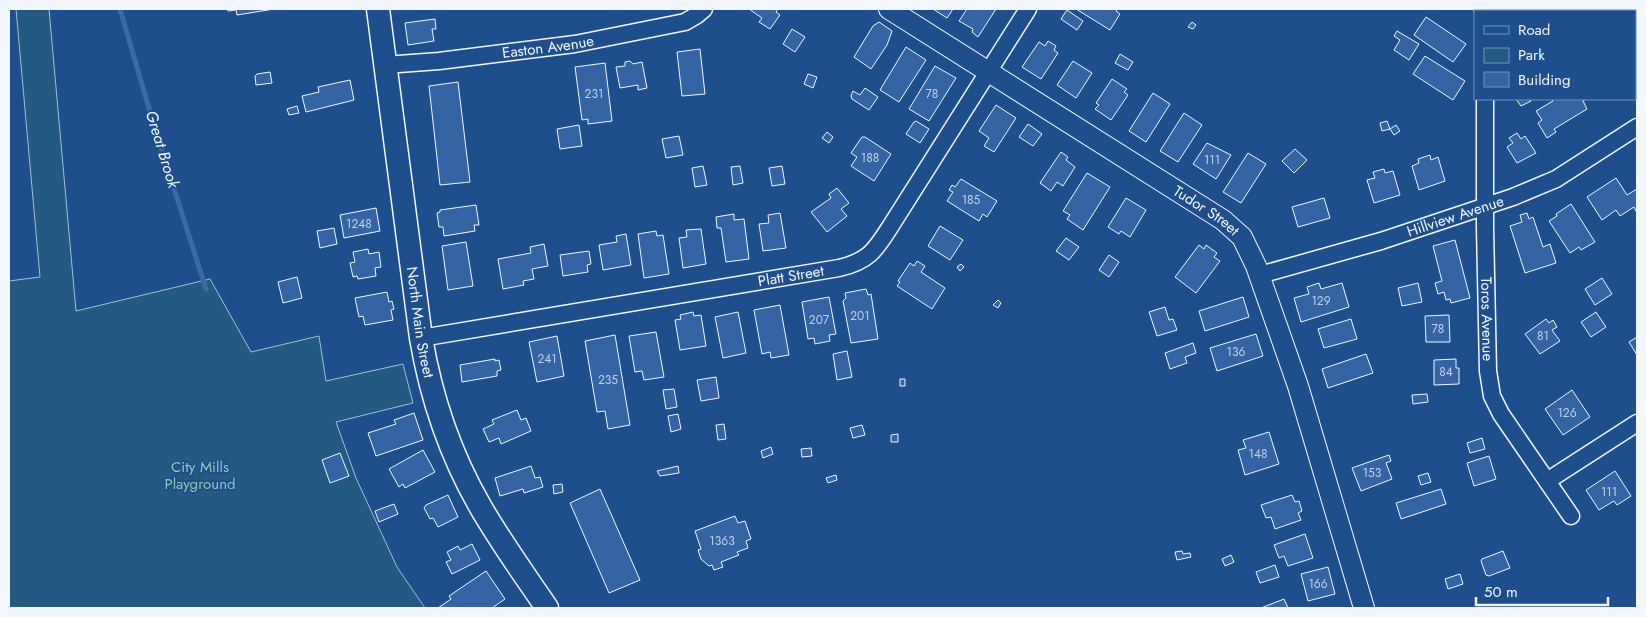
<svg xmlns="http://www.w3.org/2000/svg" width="1646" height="617" viewBox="0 0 1646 617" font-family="Jost,sans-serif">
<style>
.green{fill:#245a82;stroke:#a8bbd7}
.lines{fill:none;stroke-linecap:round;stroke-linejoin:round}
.stream{stroke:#3b69a3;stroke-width:5}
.building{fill:#3563a3;stroke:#f2f6ff}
.minor-casing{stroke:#f2f6ff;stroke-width:19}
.tertiary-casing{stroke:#f2f6ff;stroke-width:22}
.secondary-casing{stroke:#f2f6ff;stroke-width:25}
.minor{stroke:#1f4e8c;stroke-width:16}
.tertiary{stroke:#1f4e8c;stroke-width:20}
.secondary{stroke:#1f4e8c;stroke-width:22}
.labels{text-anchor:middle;stroke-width:4;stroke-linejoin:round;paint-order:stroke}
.number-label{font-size:12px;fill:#c3d1e8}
.street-label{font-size:15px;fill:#f2f6ff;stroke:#1f4e8c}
.park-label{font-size:15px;fill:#97c8a6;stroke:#1f4e8c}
.water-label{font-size:16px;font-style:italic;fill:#f2f6ff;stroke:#1f4e8c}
</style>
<rect width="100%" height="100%" fill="#1f4e8c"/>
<path class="green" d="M16,9h33l27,302 134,-32 41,73 68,-16 7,45 77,-17 10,39 -77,19 20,56 41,89 28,41h-416v-327l31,-4z"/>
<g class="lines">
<path class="stream" d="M120,9l35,120 51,160"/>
</g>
<path class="building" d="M227,9h47l-37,6 -1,-5 -8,1z
M749,9h29l-2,3 4,3 -10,14 -11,-7 3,-4z
M933,9h20l-6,9z
M967,9h29l-18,28 -6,-5 1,-3 -14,-8z
M1076,9h42l-2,2 4,3 -10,16z
M1511,9h28l2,2h-29z
M1067,10l16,11 -6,9 -16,-11z
M1426,17l40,27 -13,18 -39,-27z
M435,19l1,10h-4l2,12 -26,4 -3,-22z
M879,22l13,9 -5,14 -16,24 -17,-12 19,-31z
M1192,22l4,3 -3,4 -5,-2z
M792,29l13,8 -10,15 -12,-8z
M1397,31l22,13 -10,16 -15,-10 6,-10 -6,-4z
M1048,41l8,5 -2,4 4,3 -17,26 -19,-12 17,-25 6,4z
M906,47l20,13 -27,42 -19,-12z
M700,49l5,45 -23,2 -5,-44z
M1120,54l13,8 -5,8 -13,-7z
M1425,56l40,25 -12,19 -40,-26z
M630,61l3,3 9,-2 5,26 -9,2v-5l-18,3 -4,-21 9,-1v-4z
M1073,61l19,12 -16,25 -19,-13z
M605,63l7,58 -24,3v-5l-6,1 -7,-53z
M935,66l21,12 -27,43 -20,-12z
M270,72l2,11 -16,2 -1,-9 2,-2z
M808,74l9,3 -4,11 -9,-4z
M1112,79l15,10 -3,3 4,3 -17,25 -16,-11 4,-4 -3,-2z
M350,80l4,20 -48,12 -4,-16 17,-4 -1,-5z
M458,82l12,100 -30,3 -11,-99z
M865,88l13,9 -9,13 -17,-11 -1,-3 2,-5 7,4z
M1153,93l17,11 -24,38 -17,-11z
M1516,99h14l1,2 -10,5z
M1552,99h34l-3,2 4,8 -33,20 2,3 -9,6 -9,-15 4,-3 -6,-9 17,-10z
M996,105l20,13 -22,34 -10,-6 5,-8 -10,-7z
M297,106l2,7 -10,2 -2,-6z
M1184,113l18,12 -24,37 -18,-11z
M916,121l13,8 -9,14 -14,-9 8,-12z
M1387,121l3,8 -8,2 -2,-8z
M1028,124l14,10 -9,12 -14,-9z
M579,125l3,21 -22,3 -3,-20z
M1396,125l4,6 -6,4 -4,-6z
M827,132l6,5 -4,6 -7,-5z
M1517,133l4,6 4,-3 11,17 -19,10 -10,-16 6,-4 -4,-5z
M679,136l4,19 -17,3 -4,-19z
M862,137h3l26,17 -17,27 -23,-15 6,-9 -6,-4z
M1207,143l24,12 -15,24 -23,-15z
M1295,149l12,11 -13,13 -12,-12z
M1061,152l7,5 -2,3 9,7 -12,19 -6,-4 -6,9 -11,-8z
M1248,153l18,11 -25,39 -18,-11z
M1430,155l1,5 7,-3 7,24 -26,9 -7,-24 7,-3 -1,-4z
M703,166l4,19 -12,2 -3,-19z
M740,166l3,17 -10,2 -2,-18z
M782,166l3,18 -13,2 -3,-18z
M1384,169l1,4 8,-2 7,24 -26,8 -7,-23 8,-2 -2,-6z
M1087,173l23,14 -27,43 -16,-11 3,-4 -7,-4z
M1616,178l11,17 10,-6v24l-3,-6 -14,9 -4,-6 -14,10 -15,-23z
M961,179l36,22 -10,16 -4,-3 -4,7 -32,-20 6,-9 -4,-2 3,-5 3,2z
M837,188l12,15 -8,6 6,7 -20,16 -16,-20 20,-14 -2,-4z
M1126,198l20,12 -16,27 -9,-6 -2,3 -11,-7z
M1324,198l6,20 -32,9 -6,-20z
M1571,204l24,38 -14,8 -2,-3 -9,6 -21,-32 8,-5 -1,-2z
M476,205l3,20h-5l1,6 -31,5 -1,-9h-4l-2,-14 3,-1v-2z
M376,208l4,23 -36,7 -4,-23z
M780,213l6,35 -23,3 -4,-27 10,-1 -1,-8z
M1527,213l2,6 4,-2 10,30 7,-3 6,19 -31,10 -15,-47 12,-4 -2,-7z
M734,214v6l10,-1 5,40 -23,3 -5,-34h-4l-1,-11z
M940,226l23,14 -13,20 -22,-14z
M334,228l3,16 -17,4 -3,-17z
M701,229l5,35 -23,4 -4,-30 8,-1 -1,-7z
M656,231l1,5 6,-1 6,39 -25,4 -6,-44z
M626,234l5,31 -28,5 -4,-25 18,-3 -1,-6z
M1066,238l13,9 -10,13 -13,-9z
M1455,240l15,58 -19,5 -1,-4 -4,1 -2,-8 -6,2 -3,-11 7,-2 -9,-35z
M466,242l7,44 -25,4 -6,-44z
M544,244l4,22 -16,3 2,10 -11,2 1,4 -21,4 -5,-30 33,-6 -1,-6z
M1199,245l5,4 2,-4 11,8 -3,4 6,4 -24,32 -21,-16z
M368,249l1,5 10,-2 2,15 -6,1 1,8 -18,3 -1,-3 -4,1 -3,-14 5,-1 -2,-10z
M589,251l2,13 -4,1 1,7 -25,4 -3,-21z
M1109,255l10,7 -10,15 -10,-7z
M917,261l8,5 -4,6 24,16 -13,21 -35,-23 3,-4 -2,-1 12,-18 4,3z
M961,264l3,3 -4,4 -3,-4z
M297,277l5,21 -19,5 -5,-21z
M1602,278l10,16 -17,11 -10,-16z
M1319,283l2,6 21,-6 7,24 -48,15 -7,-24 15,-4 -2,-7z
M1418,283l4,19 -20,4 -4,-18z
M866,289l2,6 3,-1 7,45 -27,4 -8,-42 3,-3 -1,-5z
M387,292l2,10 3,-1 2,8 -3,1 2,10 -28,5 -2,-9 -4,1 -4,-19z
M829,297l7,37 -7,1 1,6 -15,3 -1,-6 -6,1 -6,-37z
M1243,297l6,20 -44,14 -6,-20z
M998,300l3,3 -3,5 -5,-3z
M780,305l9,50 -18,3 -1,-6 -8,2 -8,-44z
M1165,307l4,13 4,-1 4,11 -20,6 -8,-24z
M693,312l1,4 7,-1 5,31 -26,4 -5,-30 6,-1 -1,-4z
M738,312l8,41 -23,5 -8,-41z
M1596,312l10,15 -15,10 -10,-15z
M1449,315l1,27h-24l-1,-26z
M1351,319l6,20 -33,9 -6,-19z
M1546,319l3,4 4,-3 4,7 -5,3 8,11 -20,13 -15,-20z
M656,332l8,45 -20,3 -2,-9 -7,1 -6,-36z
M1256,334l7,22 -46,15 -7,-23z
M615,335l15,90 -22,4 -3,-18 -8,1 -12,-71z
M557,336l7,40 -27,6 -8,-40z
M1637,337v18l-8,-13z
M1193,343l3,10 -11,4 2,6 -17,6 -5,-16z
M847,351l5,26 -15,3 -4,-26z
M1366,354l7,19 -45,15 -6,-19z
M495,359v2l4,-1 2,10 -4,1v5l-35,6 -2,-17z
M1456,359v9h3v16l-25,1v-25z
M716,377l3,21 -18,3 -4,-21z
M900,379h5v7h-5z
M674,389l3,18 -11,2 -3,-19z
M1572,390l18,27 -27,18 -18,-26z
M1427,394l1,8 -15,2 -1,-9z
M517,410l4,10 5,-2 5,13 -30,13 -2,-6 -10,4 -6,-13 11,-5 -2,-4z
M414,413l9,27 -47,16 -8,-23 28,-9 -2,-4z
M678,414l3,15 -10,3 -3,-16z
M724,424l2,15 -8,1 -2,-15z
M862,425l3,10 -12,3 -3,-10z
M1269,432l10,32 -34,11 -7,-25 8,-2 -3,-8z
M898,434v8h-7v-7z
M1482,438l3,11 -15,4 -3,-10z
M771,447l2,7 -10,4 -2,-7z
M811,448l1,8 -10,1 -1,-8z
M423,450l12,22 -30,16 -2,-4 -4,3 -10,-18z
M340,453l9,23 -19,7 -8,-23z
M1389,455l2,6 -5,2 6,16 -31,12 -9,-23z
M1489,456l7,23 -22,7 -7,-23z
M531,466l4,12 5,-1 3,10 -19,6 -1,-4 -23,7 -5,-18z
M678,466l1,7 -19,3 -3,-5z
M1615,471l16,25 -14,9 -3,-4 -15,9 -13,-20z
M1428,473l3,9 -10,3 -3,-9z
M836,475l1,5 -9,3 -2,-5z
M562,484l1,8 -9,2 -1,-9z
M600,489l40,91 -31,13 -39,-90z
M1441,489l5,15 -45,15 -5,-16z
M448,495l10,22 -20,10 -5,-9 -3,1 -6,-11 2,-3z
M1292,495l3,7 4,-1 3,10 -4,2 3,7 -26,9 -4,-12 -5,1 -5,-13z
M394,504l4,10 -19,8 -4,-11z
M735,516l3,7 7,-2 6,18 -5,2 2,7 -11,4 2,3 -18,7 2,5 -9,3 -2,-5 -3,1 -8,-7 -3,-9 3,-1 -6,-18z
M1305,534l8,24 -25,8 -4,-10 -5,2 -5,-13z
M472,544l8,16 -28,14 -6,-12 5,-2 -4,-8 11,-6 2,4z
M1182,551l1,3 7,-1 1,4 -14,3 -2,-8z
M1503,551l7,17 -21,8 -3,-1 -5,-14 1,-2z
M1231,555l3,7 -9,4 -3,-7z
M1275,565l4,12 -19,6 -4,-11z
M1328,567l7,27 -27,7 -7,-27z
M486,571l19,28 -13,9h-54l13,-9 -2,-3z
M1460,574l3,10 -15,5 -3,-10z
M1284,599l4,9h-27z"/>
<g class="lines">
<defs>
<g id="minor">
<path d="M1483,11v-2"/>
<path id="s1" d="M385,65l54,-4 136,-17 110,-22 12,-7 7,-6"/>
<path id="s2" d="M1485,99v128l3,144 4,25 9,18 70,102"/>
<path id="s3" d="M1260,275l121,-34 132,-44 43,-18 81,-52"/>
<path id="s4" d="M421,338l418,-70c31,-7 37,-19 53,-44l136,-215"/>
<path d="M1547,481l90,-58"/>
</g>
<g id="tertiary">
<path id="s5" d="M889,9l334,211 19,17 14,29 42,120 66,222"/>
</g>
<g id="secondary">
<path id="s6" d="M378,9l43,329c10,59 29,116 59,168 20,35 44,68 67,102"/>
</g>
</defs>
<use href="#minor" class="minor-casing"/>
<use href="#tertiary" class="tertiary-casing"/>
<use href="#secondary" class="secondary-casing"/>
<use href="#minor" class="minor"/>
<use href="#tertiary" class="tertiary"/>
<use href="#secondary" class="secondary"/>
</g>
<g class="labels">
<g class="number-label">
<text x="594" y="98">231</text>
<text x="932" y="98">78</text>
<text x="870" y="162">188</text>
<text x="1212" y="164">111</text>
<text x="971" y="204">185</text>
<text x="359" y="228">1248</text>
<text x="1321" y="305">129</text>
<text x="860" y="320">201</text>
<text x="819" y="324">207</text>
<text x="1438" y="333">78</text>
<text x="1543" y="340">81</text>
<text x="1236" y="356">136</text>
<text x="547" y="363">241</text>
<text x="1446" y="376">84</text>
<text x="608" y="384">235</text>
<text x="1567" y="417">126</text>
<text x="1258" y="458">148</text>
<text x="1372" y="477">153</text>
<text x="1609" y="496">111</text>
<text x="722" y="545">1363</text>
<text x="1318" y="588">166</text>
</g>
<g class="street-label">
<text dy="5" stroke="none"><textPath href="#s1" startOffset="164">Easton Avenue</textPath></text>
<text dy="5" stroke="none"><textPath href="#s5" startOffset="376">Tudor Street</textPath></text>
<text dy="5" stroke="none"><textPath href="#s3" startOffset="204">Hillview Avenue</textPath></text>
<text dy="5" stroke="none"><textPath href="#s4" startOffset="375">Platt Street</textPath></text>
<text dy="5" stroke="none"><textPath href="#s2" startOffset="220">Toros Avenue</textPath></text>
<text dy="5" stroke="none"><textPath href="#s6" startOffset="316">North Main Street</textPath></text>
</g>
<g class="park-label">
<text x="200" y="472">City Mills<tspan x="200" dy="17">Playground</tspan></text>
</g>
<g class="water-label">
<text transform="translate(163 149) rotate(73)" y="6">Great Brook</text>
</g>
</g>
<rect width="1646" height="617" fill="none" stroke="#f2f6ff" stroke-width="20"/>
<rect x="1474" y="10" width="162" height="90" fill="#1f4e8c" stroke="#7391ba"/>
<rect x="1484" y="26" width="25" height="8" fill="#1f4e8c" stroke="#7391ba"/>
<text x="1518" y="35" font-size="15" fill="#f2f6ff">Road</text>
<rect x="1484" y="48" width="25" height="15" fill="#245a82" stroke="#7391ba"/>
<text x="1518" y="60" font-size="15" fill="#f2f6ff">Park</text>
<rect x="1484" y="72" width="25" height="15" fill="#3563a3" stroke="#7391ba"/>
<text x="1518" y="85" font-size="15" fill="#f2f6ff">Building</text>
<path d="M1476 597v8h132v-8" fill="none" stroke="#f2f6ff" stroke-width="2.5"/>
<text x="1484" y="597" font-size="15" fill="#f2f6ff" stroke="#1f4e8c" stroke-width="4" paint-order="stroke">50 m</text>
</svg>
